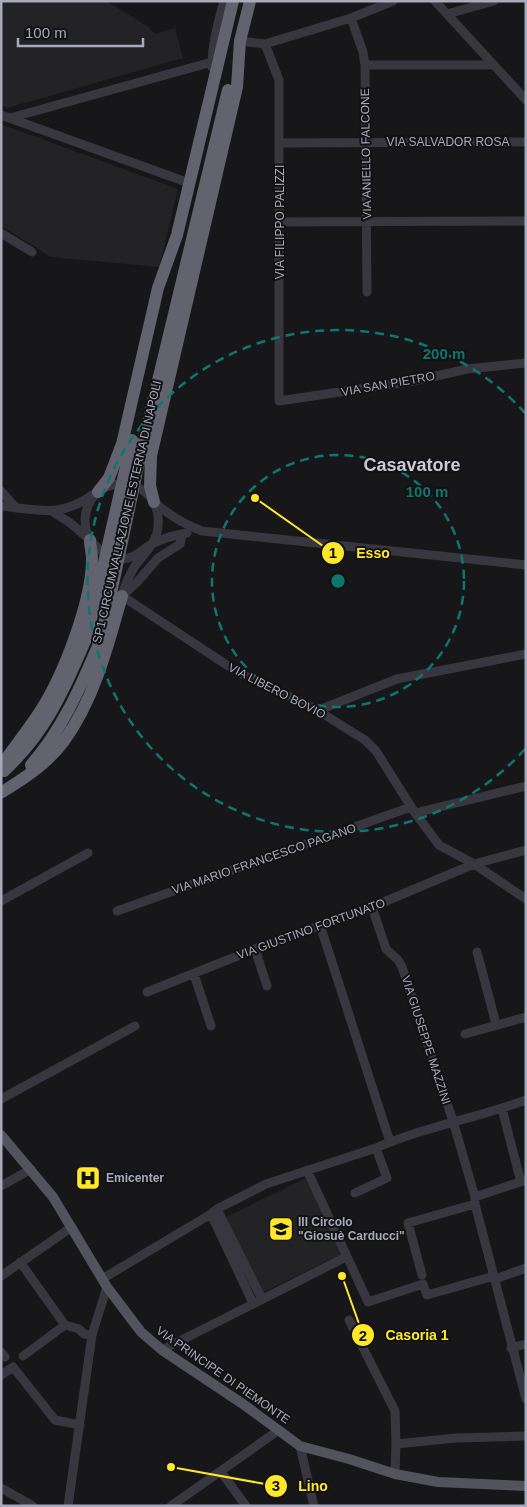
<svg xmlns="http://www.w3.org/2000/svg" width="527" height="1507" viewBox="0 0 527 1507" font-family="Arial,sans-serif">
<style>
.built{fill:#232326}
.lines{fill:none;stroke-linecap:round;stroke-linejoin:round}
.minor{stroke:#38373f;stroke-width:9}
.major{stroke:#53535e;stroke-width:10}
.highway{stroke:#636370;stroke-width:12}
.highway-bridge{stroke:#636370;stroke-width:12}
.ring{fill:none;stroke:#0f766e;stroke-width:2.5;stroke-dasharray:9 6}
.labels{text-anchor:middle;stroke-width:4;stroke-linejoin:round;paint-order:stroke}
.street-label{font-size:12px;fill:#a8a9ba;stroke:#121214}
.poi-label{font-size:12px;font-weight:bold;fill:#a8a9ba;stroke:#121214;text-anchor:start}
.district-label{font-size:18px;font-weight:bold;fill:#c9cad6;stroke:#121214}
.centre{fill:#0f766e;stroke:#121214;stroke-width:2.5}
.ring-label{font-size:15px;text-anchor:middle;font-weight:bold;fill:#0f766e;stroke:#121214;stroke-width:4;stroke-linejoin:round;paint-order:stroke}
.leader{fill:none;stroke:#ffe829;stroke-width:2}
.callout-dot{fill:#ffe829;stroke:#121214;stroke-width:2}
.mark-label{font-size:15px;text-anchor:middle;font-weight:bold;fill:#111}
.callout-label{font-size:14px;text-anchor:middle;font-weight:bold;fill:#ffe829;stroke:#121214;stroke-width:4;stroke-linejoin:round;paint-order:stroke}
</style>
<rect width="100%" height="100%" fill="#171719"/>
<path class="built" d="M1,1h105l41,25 8,8 20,-6 8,30 -176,50 -6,-3z
M1,124l177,65 -19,78 -108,-10 -50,-31z
M306,1178l36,76 -80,39 -36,-76z"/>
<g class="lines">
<path class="minor" d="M435,1l91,99
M447,14l47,-13
M351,18l12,34 2,13 2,227
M240,41l25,3 86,-26 42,-17
M265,44l14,36v321l135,-20 53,-12 59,-6
M365,65h128
M212,67c0,-23 6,-44 12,-66
M1,115l188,68
M10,118l202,-56
M280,143l246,-1
M280,222l246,-1
M1,233l31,19
M1,491l15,17
M154,502c15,13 29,22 48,29l324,34
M1,506c38,4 60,12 93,-12
M53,512l16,10 19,16
M182,534l-2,10 -22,14 -20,23 -16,15 117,77 73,34 53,33 11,11 39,62 24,32 35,19 52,35
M122,594c4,-10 7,-19 13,-28 8,-11 22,-24 23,-39 6,-53 -70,-59 -73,-7 0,9 3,18 9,24 8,10 21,16 34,14 11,-2 16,-11 26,-15 10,-5 22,-8 33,-10
M319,710l78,-31 129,-25
M415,813l111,-27
M1,901l87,-48
M372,907l14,42 12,11 4,7 51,154 22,76v7l51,195
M117,911l294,-104
M320,925l70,217
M255,949l12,37
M477,952l19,72
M194,974l17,52
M147,992l108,-43 117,-42 102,-43 52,-14
M465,1034l61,-17
M1,1099l134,-73
M502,1109l19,73
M307,1170l61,132 55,-18 4,11 67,-19
M1,1186l30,-17
M355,1193l32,-15 -11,-30
M475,1197l51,-17
M217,1209l45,90
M211,1214l42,89
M20,1262l45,63 14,4 5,5 8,1
M422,1275l-14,-52 67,-19
M1,1276l71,-49
M102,1279l109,-65 6,-5 49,-25 110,-36c48,-21 101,-30 150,-48
M495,1279l31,-11
M349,1320l46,91 1,33 -1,30
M511,1348l15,-4
M162,1350l184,-93
M1,1352l4,5
M23,1356l42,-31
M1,1375l12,-8 42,53 25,5
M396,1444l60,-6 70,-2
M300,1446l14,60
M221,1472l25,34
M1,1488l32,18
M68,1506l24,-171 15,-48
M171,1506l108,-76"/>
<path class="major" d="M1,1135l52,62 54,90 34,45 21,18 81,54 57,42 49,13 46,15 43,8 88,4"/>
<path class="highway" d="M143,443l85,-353
M98,492l11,-14 13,-34 36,-156 19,-53 56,-234
M154,502l-4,-16 1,-30 86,-369 3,-46 10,-40
M31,765c31,-35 49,-77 67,-119
M1,766c13,-19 28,-37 40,-56 23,-36 51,-109 51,-151 0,-6 -2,-13 -2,-19
M4,771c40,-37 60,-80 81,-130
M2,792c23,-14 46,-29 62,-51 31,-43 44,-96 58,-145"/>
<path class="highway-bridge" d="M85,641l8,-30 39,-171
M98,646l8,-29 37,-174"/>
</g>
<g class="ring">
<circle cx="338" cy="581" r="126"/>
<path d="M525 749A251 251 0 1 1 525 413"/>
</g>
<defs>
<symbol id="hospital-square" viewBox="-11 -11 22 22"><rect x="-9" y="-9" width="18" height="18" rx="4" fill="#ffe829" stroke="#121214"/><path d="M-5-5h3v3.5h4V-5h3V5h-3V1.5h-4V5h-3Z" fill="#111"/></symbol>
<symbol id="school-square" viewBox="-11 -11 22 22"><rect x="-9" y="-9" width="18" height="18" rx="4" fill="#ffe829" stroke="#121214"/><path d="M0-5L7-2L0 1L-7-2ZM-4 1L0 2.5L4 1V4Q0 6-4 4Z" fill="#111"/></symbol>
</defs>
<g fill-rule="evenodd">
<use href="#hospital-square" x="74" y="1164" width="28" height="28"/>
<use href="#school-square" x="267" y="1215" width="28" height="28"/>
</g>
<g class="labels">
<g class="street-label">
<text x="448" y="146">VIA SALVADOR ROSA</text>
<text transform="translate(366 154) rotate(-91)" y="4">VIA ANIELLO FALCONE</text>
<text transform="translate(280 222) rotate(-90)" y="4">VIA FILIPPO PALIZZI</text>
<text transform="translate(388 384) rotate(-10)" y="4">VIA SAN PIETRO</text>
<text transform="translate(127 512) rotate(-77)" y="4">SP1 CIRCUMVALLAZIONE ESTERNA DI NAPOLI</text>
<text transform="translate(277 691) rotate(27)" y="4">VIA LIBERO BOVIO</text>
<text transform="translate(264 859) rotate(-19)" y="4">VIA MARIO FRANCESCO PAGANO</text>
<text transform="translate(311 929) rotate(-20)" y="4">VIA GIUSTINO FORTUNATO</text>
<text transform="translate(426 1040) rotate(72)" y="4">VIA GIUSEPPE MAZZINI</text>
<text transform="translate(223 1375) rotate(35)" y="4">VIA PRINCIPE DI PIEMONTE</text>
</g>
<g class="poi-label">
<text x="106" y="1182">Emicenter</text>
<text x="298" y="1226">III Circolo<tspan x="298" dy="14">"Giosuè Carducci"</tspan></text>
</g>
<g class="district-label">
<text x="412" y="471">Casavatore</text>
</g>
</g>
<circle cx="338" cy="581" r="8" class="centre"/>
<g class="ring-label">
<text x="444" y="359">200 m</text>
<text x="427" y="497">100 m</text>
</g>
<path class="leader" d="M255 498L333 553M342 1276L363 1335M171 1467L276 1486"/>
<g class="callout-dot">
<circle cx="255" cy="498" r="5"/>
<circle cx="342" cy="1276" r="5"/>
<circle cx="171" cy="1467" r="5"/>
<circle cx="333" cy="553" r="12"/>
<circle cx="363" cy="1335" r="12"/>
<circle cx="276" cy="1486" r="12"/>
</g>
<g class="mark-label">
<text x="333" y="558">1</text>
<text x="363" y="1341">2</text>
<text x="276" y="1491">3</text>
</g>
<g class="callout-label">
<text x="373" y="558">Esso</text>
<text x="417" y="1340">Casoria 1</text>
<text x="313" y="1491">Lino</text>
</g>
<rect width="527" height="1507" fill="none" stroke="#a8a9ba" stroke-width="5"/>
<path d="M18 38v8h125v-8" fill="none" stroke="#a8a9ba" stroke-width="2.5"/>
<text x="25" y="38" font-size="15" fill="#a8a9ba" stroke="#121214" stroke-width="4" paint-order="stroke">100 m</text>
</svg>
